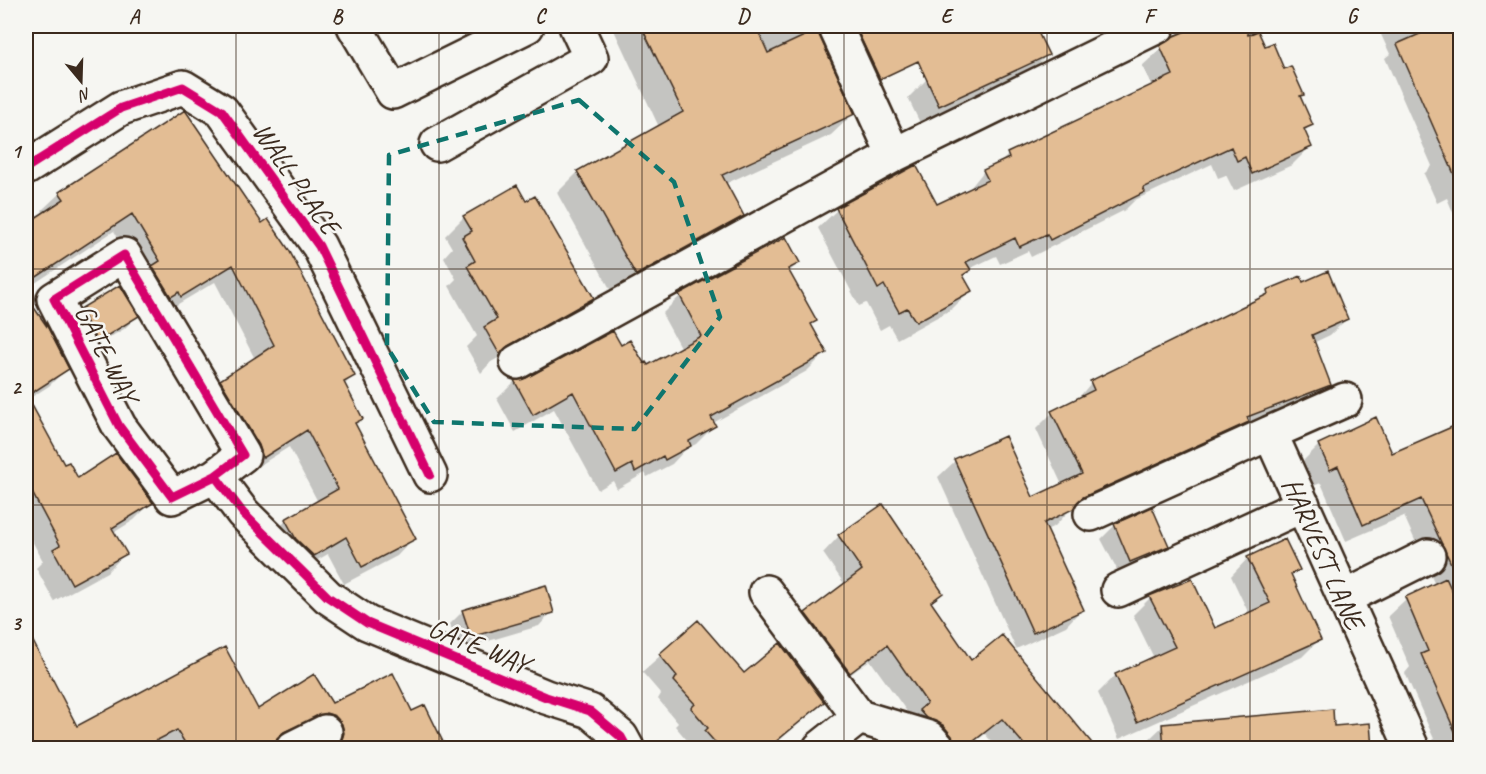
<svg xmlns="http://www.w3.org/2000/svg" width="1486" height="774" viewBox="0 0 1486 774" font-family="Caveat,sans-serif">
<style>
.shadow{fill:#0003}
.building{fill:#e3bd94;stroke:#3b2a1e;stroke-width:1.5}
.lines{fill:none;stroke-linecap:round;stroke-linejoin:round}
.minor-casing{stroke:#3b2a1e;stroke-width:38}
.minor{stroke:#f6f6f2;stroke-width:33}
.cycleway-casing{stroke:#f6f6f2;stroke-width:13}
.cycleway{stroke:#d6006c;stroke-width:9}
.marked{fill:none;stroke:#0f766e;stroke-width:4.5;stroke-dasharray:12 8;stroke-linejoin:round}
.grid{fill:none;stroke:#3b2a1e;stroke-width:1.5;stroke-opacity:0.55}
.labels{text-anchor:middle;stroke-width:5;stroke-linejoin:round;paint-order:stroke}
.street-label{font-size:28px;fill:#3b2a1e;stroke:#f6f6f2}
.neatline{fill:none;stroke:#3b2a1e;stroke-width:2}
.grid-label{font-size:20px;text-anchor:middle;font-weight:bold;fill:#3b2a1e}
</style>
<rect width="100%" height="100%" fill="#f6f6f2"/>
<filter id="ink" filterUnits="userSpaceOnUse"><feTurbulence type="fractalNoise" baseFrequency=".0167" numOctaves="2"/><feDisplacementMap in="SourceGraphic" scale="12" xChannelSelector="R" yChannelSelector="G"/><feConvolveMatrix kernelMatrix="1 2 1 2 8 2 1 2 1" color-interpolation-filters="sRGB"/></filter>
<g filter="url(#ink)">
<path class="shadow" d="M612,26h203l1,8 37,80 -22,21 -106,49 18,31 -22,22 -107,59 -57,-103 21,-21 81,-45z
M852,26h94l-94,48z
M1201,26h41l5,11 17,11 19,23 8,-3 20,56 -7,8 6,15 -18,18 -58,26 -8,-16 -8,3 -6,-14 -77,36 -10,10 -94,47 -3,-6 -28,13 -4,-8 -27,13 -7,8 8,14 -18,18 -55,30 -8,-14 -9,5 -14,-27 -7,3 -41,-78 19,-18 78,-43 22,39 30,-14 17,-21 14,-6 10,-10 144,-69 -10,-20 32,-29z
M1377,26h83v203l-13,-31 -10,5 -13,-29 8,-8 -47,-108 5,-4z
M1047,55l-19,19 -108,49 -12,-25 19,-19z
M185,113l168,263 -9,9 17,33 -6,7 59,113 -17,18 -53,28 -16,-30 -33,19 -27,-35 18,-17 32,-19 -29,-55 -43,27 -4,-11 -39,-65 18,-17 34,-22 -40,-77 -52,31 -49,-82 -88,58v-64l18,-12 -2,-3 18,-17z
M526,203l66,95 -19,19 -82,45 -10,11 -15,-26 11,-11 -28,-50 7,-7 -12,-22 8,-9 -7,-12 19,-19z
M798,263l-9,9 26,49 -5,5 15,27 -18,18 -94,52 1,3 -18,18 -10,5 -14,15 -25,13 -2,-4 -28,16 -4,-8 -15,9 -44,-81 -39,23 -18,-33 18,-18 11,-1 95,-33 27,20 33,-18 -19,-35 18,-18z
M1302,284l45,35 -17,16 -17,8 16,41 -17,17 -243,110 -14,15 -9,4 36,79 -16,17 -50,23 -78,-172 17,-16 77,38 30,-14 -26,-56 16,-16 23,-11 16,-19 167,-82 10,-9z
M26,298l20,31 21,39 -18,18 -22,14 36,66 14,14 74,23 -17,17 -21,13 12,21 -18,18 -53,29 -18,-33 7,-7 -17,-31z
M81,310l56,6 -13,13 -41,24 -15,-30z
M1460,425v323h-25l-4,-6 3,-3 -29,-66 5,-6 -22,-51 18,-17 29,-14 -31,-69 -58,25 -25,-58 -8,3 -11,-24 17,-17 72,10z
M1151,509l16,36 -13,14 -35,14 -18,-34 13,-13z
M839,536l102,57 -11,11 41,59 31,-26 93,111h-98l-12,-14 -18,14h-34l-63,-88 -38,28 -42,-57 16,-17 39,-29 -22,-32z
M1248,558l50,11 -7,7 29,63 -18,18 -183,82 -21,-46 18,-18 38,-17 -21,-43 17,-17 65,32 34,-16 -18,-38z
M463,611l89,1 -13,14 -81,24 -8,-26z
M698,622l45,53 79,27 -51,46h-82l3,-2 -17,-20 3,-3 -20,-24 3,-5 -19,-22z
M38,656l38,72 256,-23 79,8 13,-6 20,41h-117l-28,-17 -31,17h-106l-2,-3 -6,3h-128v-86z
M1369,724l2,24h-226v-5l18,-17 170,1z"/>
<path class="building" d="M641,26h115l12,27 49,-23 38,84 -133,61 22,41 -108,59 -59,-104 106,-59z
M855,26h180l14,29 -110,51 -21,-45 -38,18z
M1198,26h46l4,9 10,-4 7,15 8,-3 11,26 7,-3 13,29 -4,1 13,29 -9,4 8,18 -60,27 -7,-17 -8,4 -6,-14 -88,41 2,4 -95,48 -3,-6 -28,13 -4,-9 -49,24 5,8 -8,5 9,16 -56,31 -9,-14 -8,4 -15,-27 -6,4 -42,-81 80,-43 21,39 51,-24 -5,-10 26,-12 -2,-5 166,-78 -13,-29 14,-10z
M1438,26h23v164l-64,-146z
M185,110l77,113 6,-4 21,31 66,126 -11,6 19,37 -8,4 61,116 -54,28 -16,-30 -32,19 -18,-17 -11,-20 53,-30 -31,-59 -44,28 -4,-13 -39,-65 54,-35 -41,-80 -52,32 -2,-5 -8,5 -19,-31 8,-5 -28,-47 -106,70v-60l38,-25 -5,-7z
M517,185l9,16 9,-5 59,102 -86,48 -8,9 -16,-28 13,-8 -30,-53 8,-5 -13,-24 10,-6 -9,-15z
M786,237l14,26 -12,6 29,52 -6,3 16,29 -116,64 5,9 -27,15 2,5 -26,14 -2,-4 -28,16 -3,-8 -16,9 -43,-81 -40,23 -19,-35 12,-2 87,-47 8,14 9,-5 14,23 2,-1 2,3 53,-29 -22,-42z
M1328,271l20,48 -36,16 19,50 -84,32 2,5 -166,75 -10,12 -29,14 40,87 -51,23 -79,-174 51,-23 28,61 49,-23 -31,-63 43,-21 -4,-9 178,-87 -1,-4 34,-14 2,6z
M120,285l19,31 -42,26 -17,-33z
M26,296l22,32 21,41 -42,27 37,68 5,-2 9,16 38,-25 37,50 -41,25 15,26 -55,30 -19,-35 7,-4 -34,-64z
M1376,417l16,36 69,-30v162l-40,-86 -58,26 -25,-59 -8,4 -12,-26z
M883,504l60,89 -12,9 40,58 31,-25 94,113h-69l-25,-29 -37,29h-9l-4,-12 -9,-11 -18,-8 -6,-7 8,-7 -40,-58 -37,28 -45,-60 57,-43 -24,-35z
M1152,507l17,39 -39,16 -16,-38z
M1285,539l15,31 -9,4 30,66 -184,82 -22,-48 60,-27 -26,-51 43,-17 23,49 55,-25 -23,-46z
M1446,578l15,32v135l-40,-91 7,-3 -23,-54z
M546,585l8,28 -83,24 -9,-27z
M698,620l46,53 36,-30 44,59 -56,46h-48l-15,-17 3,-3 -17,-20 4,-4 -21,-23 3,-5 -18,-22z
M26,628l51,98 148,-79 33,62 56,-35 18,29 61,-30 19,38 13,-6 21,43h-112l7,-6 3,-9 -2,-9 -7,-8 -9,-3 -42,19 -7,6 -2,10h-87l-11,-18 -35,18h-108l-8,-15z
M1333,709l1,17 36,-3 2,25h-208l-2,-24z"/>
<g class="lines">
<defs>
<path id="minor" d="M354,26l39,66 134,-66
M835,26l59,129 264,-129
M437,144l154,-86 -15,-32
M26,168l95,-60 62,-21 39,24 97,135 111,229
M124,255l119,200 -28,21 -43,21 -53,-71 -65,-127z
M517,362l377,-207
M1345,400l-75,33 142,315
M215,476l28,37 85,84 39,26 179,74 44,14 31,26 6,11
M1091,514l179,-81
M1118,590l185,-85
M766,592l93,125
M1344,598l84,-42
M859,717l70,21 9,10
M293,748l32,-16
M820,748l39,-31"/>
</defs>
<use href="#minor" class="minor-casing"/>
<use href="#minor" class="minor"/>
<defs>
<path id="cycleway" d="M26,168l95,-60 62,-21 39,24 97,135 111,229
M124,255l119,200 -28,21 -43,21 -53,-71 -65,-127z
M215,476l28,37 85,84 39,26 179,74 44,14 31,26 6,11"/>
</defs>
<use href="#cycleway" class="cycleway-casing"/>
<use href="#cycleway" class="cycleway"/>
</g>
</g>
<path class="marked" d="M579,100l95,82 46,135 -85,112 -201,-7 -47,-75 2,-192z"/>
<path class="grid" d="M236,26v722M439,26v722M642,26v722M844,26v722M1047,26v722M1250,26v722M26,269h1434M26,505h1434"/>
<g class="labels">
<g class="street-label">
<text transform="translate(297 178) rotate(55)" y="10">WALL PLACE</text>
<text transform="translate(107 353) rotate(63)" y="10">GATE WAY</text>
<text transform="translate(1324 553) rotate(66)" y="10">HARVEST LANE</text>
<text transform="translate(479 645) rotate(22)" y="10">GATE WAY</text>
</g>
</g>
<rect width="1486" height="774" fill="none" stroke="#f6f6f2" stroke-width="66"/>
<g transform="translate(81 81) rotate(161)" stroke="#f6f6f2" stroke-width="4.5" paint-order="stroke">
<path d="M0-4.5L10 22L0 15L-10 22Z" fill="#3b2a1e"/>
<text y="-9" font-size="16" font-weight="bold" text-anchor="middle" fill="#3b2a1e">N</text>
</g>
<rect x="33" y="33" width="1420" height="708" class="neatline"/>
<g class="grid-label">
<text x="134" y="23">A</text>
<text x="337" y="23">B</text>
<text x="540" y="23">C</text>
<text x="743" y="23">D</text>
<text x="946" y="23">E</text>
<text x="1149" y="23">F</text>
<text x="1352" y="23">G</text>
<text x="16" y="158">1</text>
<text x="16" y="394">2</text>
<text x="16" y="630">3</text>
</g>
</svg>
